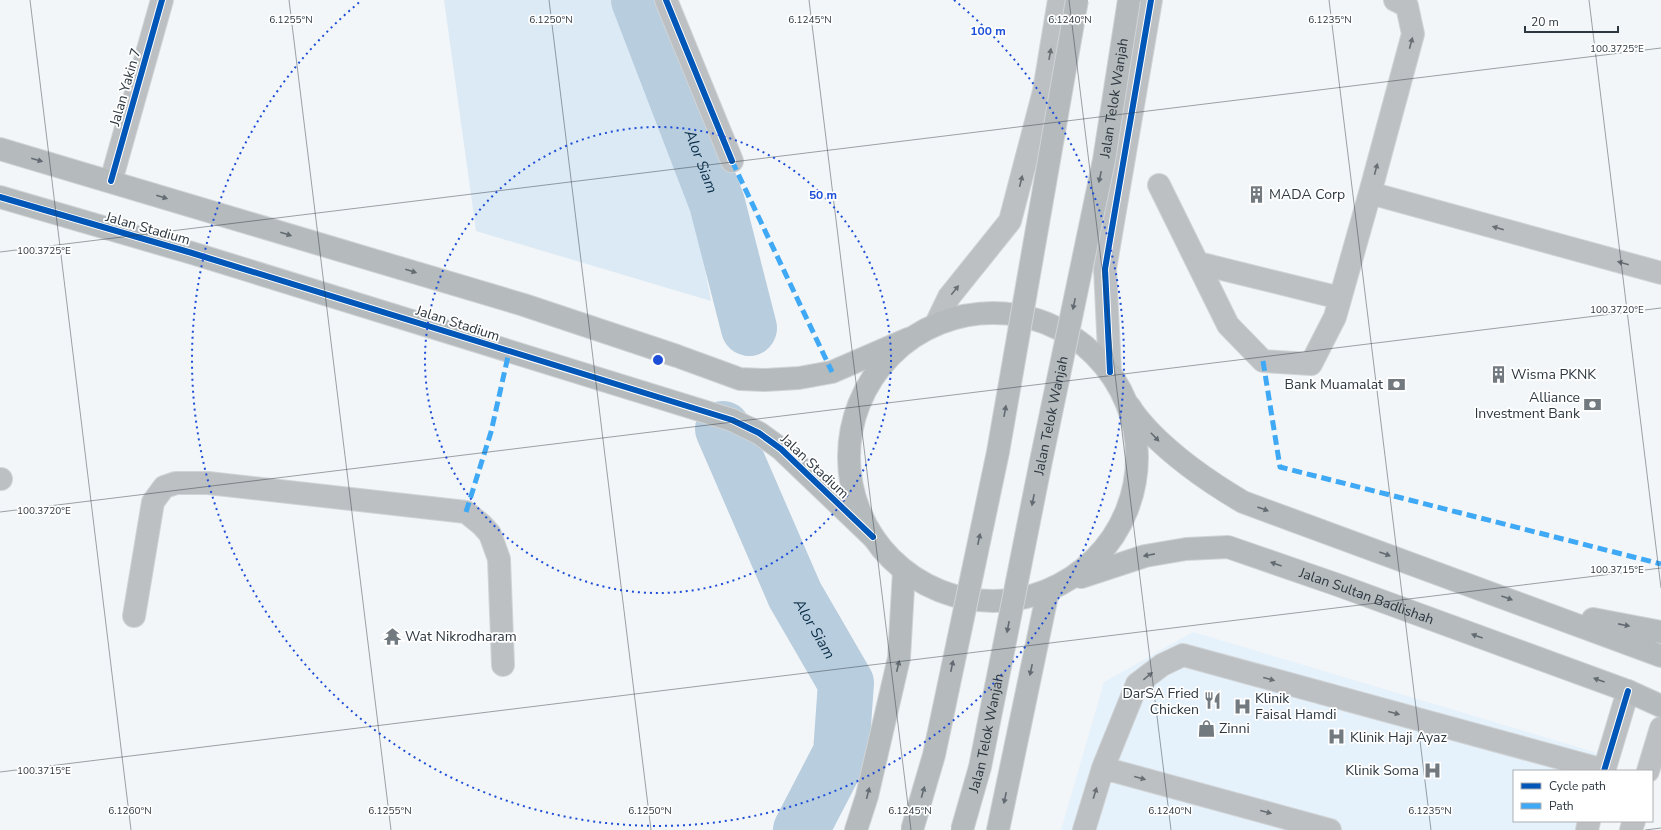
<svg xmlns="http://www.w3.org/2000/svg" width="1661" height="830" viewBox="0 0 1661 830" font-family="'Nunito Sans',sans-serif">
<style>
.built{fill:#e5f1fb}
.green{fill:#dceaf6}
.lines{fill:none;stroke-linecap:round;stroke-linejoin:round}
.river{stroke:#b8cdde;stroke-width:56}
.minor-casing{stroke:#d0d4d6;stroke-width:24}
.major-casing{stroke:#d0d4d6;stroke-width:24}
.minor{stroke:#bdc0c3;stroke-width:22}
.major{stroke:#b5babd;stroke-width:22}
.major-bridge-casing{stroke:#d0d4d6;stroke-width:24;stroke-linecap:butt}
.major-bridge{stroke:#b5babd;stroke-width:22}
.quiet{stroke:#3fa9f5;stroke-width:5;stroke-dasharray:10 5;stroke-linecap:butt}
.cycleway-casing{stroke:#fff;stroke-width:8}
.cycleway{stroke:#0057b8;stroke-width:6}
.oneway{fill:#676e74}
.oneway2{fill:#636b72}
.ticks{fill:none;stroke:#2d3740;stroke-width:1;stroke-opacity:0.45}
.ring{fill:none;stroke:#1d4ed8;stroke-width:2;stroke-dasharray:2 4}
.labels{text-anchor:middle;stroke-width:3.5;stroke-linejoin:round;paint-order:stroke}
.street-label{font-size:14px;fill:#2d3740;stroke:#fff}
.poi-label{font-size:14px;fill:#2d3740;stroke:#fff;text-anchor:start}
.water-label{font-size:15px;font-style:italic;fill:#0c2f49;stroke:#fff}
.ticks-label{font-size:10px;text-anchor:middle;fill:#2d3740;stroke:#fff;stroke-width:3.5;stroke-linejoin:round;paint-order:stroke}
.centre{fill:#1d4ed8;stroke:#fff;stroke-width:2}
.ring-label{font-size:12px;text-anchor:middle;font-weight:bold;fill:#1d4ed8;stroke:#fff;stroke-width:3.5;stroke-linejoin:round;paint-order:stroke}
</style>
<rect width="100%" height="100%" fill="#f3f6f8"/>
<path class="built" d="M1193,632l408,122 -5,17h-82v50h68l-3,9h-518l43,-148z"/>
<path class="green" d="M444,0h180l59,154 28,147 -235,-70z"/>
<g class="lines">
<g class="river">
<path id="s1" d="M639,0l78,203 32,125"/>
<path id="s2" d="M723,429l72,166 51,88 -5,70 -40,77"/>
</g>
<defs>
<path id="minor" d="M666,0l66,161
M1395,0l12,6 6,28 -43,159 291,80
M111,181l51,-181
M1159,185l69,140 35,36 48,3 24,-47 35,-124
M1198,263l142,35
M936,324l13,-27 61,-76 34,-130 15,-91
M1110,372l-5,-103 46,-269
M0,479h1
M134,616l19,-114 11,-15 12,-4h32l258,29 16,13 8,9 9,25 4,106
M1103,768l227,62
M1604,771l24,-80
M1648,771l13,-43
M1084,830l19,-62 34,-84 25,-19 21,-10 421,115
M1587,830l2,-9
M1631,830l3,-9"/>
<g id="major">
<path d="M0,149l524,156 153,51 63,23 25,1 34,-2 33,-6 76,-33"/>
<path d="M0,197l192,56 540,167 27,13 22,16 92,88"/>
<circle cx="993" cy="457" r="144"/>
<path d="M1130,407c5,9 12,16 19,24 28,29 60,51 94,71l418,154"/>
<path id="s3" d="M1081,577l64,-21 41,-7 42,-2 110,38 290,106 33,15"/>
<path d="M1593,619l68,13"/>
<path d="M856,830l11,-34 32,-138 5,-87"/>
<path d="M998,830l50,-239"/>
</g>
</defs>
<use href="#minor" class="minor-casing"/>
<use href="#major" class="major-casing"/>
<use href="#minor" class="minor"/>
<use href="#major" class="major"/>
<defs>
<g id="major-bridge">
<path d="M912,830l22,-75 64,-303 79,-452"/>
<path id="s4" d="M962,830l18,-63 61,-306 63,-301 25,-160"/>
</g>
</defs>
<use href="#major-bridge" class="major-bridge-casing"/>
<use href="#major-bridge" class="major-bridge"/>
<path class="quiet" d="M732,161l100,211
M1263,361l17,106 381,97
M466,512l25,-80 18,-80"/>
<defs>
<path id="cycleway" d="M666,0l66,161
M111,181l51,-181
M0,197l192,56 540,167 27,13 22,16 92,88
M1110,372l-5,-103 46,-269
M1604,771l24,-80"/>
</defs>
<use href="#cycleway" class="cycleway-casing"/>
<use href="#cycleway" class="cycleway"/>
</g>
<defs><path id="oneway-solid" d="M-6-.8H1V-3.2L6.5 0L1 3.2V.8H-6Z"/></defs>
<g class="oneway">
<use href="#oneway-solid" transform="translate(1411 43) rotate(-75)"/>
<use href="#oneway-solid" transform="translate(1050 54) rotate(-80)"/>
<use href="#oneway-solid" transform="translate(1376 169) rotate(-75)"/>
<use href="#oneway-solid" transform="translate(1021 181) rotate(-76)"/>
<use href="#oneway-solid" transform="translate(1498 228) rotate(-164)"/>
<use href="#oneway-solid" transform="translate(1623 263) rotate(-164)"/>
<use href="#oneway-solid" transform="translate(955 290) rotate(-51)"/>
<use href="#oneway-solid" transform="translate(1148 676) rotate(-39)"/>
<use href="#oneway-solid" transform="translate(1269 679) rotate(15)"/>
<use href="#oneway-solid" transform="translate(1394 713) rotate(15)"/>
<use href="#oneway-solid" transform="translate(1140 778) rotate(15)"/>
<use href="#oneway-solid" transform="translate(1095 793) rotate(-73)"/>
<use href="#oneway-solid" transform="translate(1266 812) rotate(15)"/>
</g>
<g class="oneway2">
<use href="#oneway-solid" transform="translate(37 160) rotate(16)"/>
<use href="#oneway-solid" transform="translate(1100 177) rotate(102)"/>
<use href="#oneway-solid" transform="translate(162 197) rotate(17)"/>
<use href="#oneway-solid" transform="translate(286 234) rotate(17)"/>
<use href="#oneway-solid" transform="translate(411 271) rotate(17)"/>
<use href="#oneway-solid" transform="translate(1074 304) rotate(102)"/>
<use href="#oneway-solid" transform="translate(1005 411) rotate(-80)"/>
<use href="#oneway-solid" transform="translate(1155 437) rotate(46)"/>
<use href="#oneway-solid" transform="translate(1033 500) rotate(101)"/>
<use href="#oneway-solid" transform="translate(1263 509) rotate(20)"/>
<use href="#oneway-solid" transform="translate(979 539) rotate(-78)"/>
<use href="#oneway-solid" transform="translate(1385 554) rotate(20)"/>
<use href="#oneway-solid" transform="translate(1149 555) rotate(169)"/>
<use href="#oneway-solid" transform="translate(1276 564) rotate(-161)"/>
<use href="#oneway-solid" transform="translate(1507 598) rotate(20)"/>
<use href="#oneway-solid" transform="translate(1624 625) rotate(11)"/>
<use href="#oneway-solid" transform="translate(1008 627) rotate(101)"/>
<use href="#oneway-solid" transform="translate(1477 636) rotate(-160)"/>
<use href="#oneway-solid" transform="translate(898 666) rotate(-77)"/>
<use href="#oneway-solid" transform="translate(952 666) rotate(-78)"/>
<use href="#oneway-solid" transform="translate(1031 670) rotate(102)"/>
<use href="#oneway-solid" transform="translate(1599 680) rotate(-160)"/>
<use href="#oneway-solid" transform="translate(923 792) rotate(-74)"/>
<use href="#oneway-solid" transform="translate(868 793) rotate(-76)"/>
<use href="#oneway-solid" transform="translate(1005 798) rotate(102)"/>
</g>
<path class="ticks" d="M30,0l101,830M289,0l102,830M549,0l102,830M809,0l102,830M1069,0l102,830M1329,0l102,830M1589,0l72,588M0,252l1661,-204M0,512l1661,-204M0,772l1661,-204M1645,830l16,-2"/>
<g class="ring">
<circle cx="658" cy="360" r="233"/>
<path d="M954 0A466 466 0 1 1 362 0"/>
</g>
<defs>
<symbol id="building-bare" viewBox="-9 -9 18 18"><path d="M-4-6H4V6H1V3H-1V6H-4ZM-2.5-4.3h1.7v1.8h-1.7ZM.8-4.3h1.7v1.8H.8ZM-2.5-1h1.7V.8h-1.7ZM.8-1h1.7V.8H.8Z" fill="#727a80" stroke="#fff" stroke-width="2.5" paint-order="stroke"/></symbol>
<symbol id="bank-bare" viewBox="-9 -9 18 18"><path d="M-6-4H6V4H-6ZM0-2.3a2.3 2.3 0 1 0 0 4.6a2.3 2.3 0 1 0 0-4.6Z" fill="#727a80" stroke="#fff" stroke-width="2.5" paint-order="stroke"/></symbol>
<symbol id="temple-bare" viewBox="-9 -9 18 18"><path d="M0-6L5-2H3V0L6.5 2.5H4V6H1.5V3h-3V6H-4V2.5H-6.5L-3 0V-2H-5Z" fill="#727a80" stroke="#fff" stroke-width="2.5" paint-order="stroke"/></symbol>
<symbol id="restaurant-bare" viewBox="-9 -9 18 18"><path d="M-5-6h1v4h1v-4h1v4h1v-4h1v5L-1.5 .5V6h-2V.5L-5-1ZM5-6V6H3V1.5H1.5Q1.5-4 5-6Z" fill="#727a80" stroke="#fff" stroke-width="2.5" paint-order="stroke"/></symbol>
<symbol id="hospital-bare" viewBox="-9 -9 18 18"><path d="M-5-5h3v3.5h4V-5h3V5h-3V1.5h-4V5h-3Z" fill="#727a80" stroke="#fff" stroke-width="2.5" paint-order="stroke"/></symbol>
<symbol id="shop-bare" viewBox="-9 -9 18 18"><path d="M-5-2.5h2.3a2.7 3.5 0 0 1 5.4 0H5L5.5 6h-11ZM-1.5-2.5h3a1.5 2.3 0 0 0-3 0Z" fill="#727a80" stroke="#fff" stroke-width="2.5" paint-order="stroke"/></symbol>
</defs>
<g fill-rule="evenodd">
<use href="#building-bare" x="1244" y="182" width="25" height="25"/>
<use href="#building-bare" x="1486" y="362" width="25" height="25"/>
<use href="#bank-bare" x="1384" y="372" width="25" height="25"/>
<use href="#bank-bare" x="1580" y="392" width="25" height="25"/>
<use href="#temple-bare" x="380" y="624" width="25" height="25"/>
<use href="#restaurant-bare" x="1200" y="688" width="25" height="25"/>
<use href="#hospital-bare" x="1230" y="694" width="25" height="25"/>
<use href="#shop-bare" x="1194" y="716" width="25" height="25"/>
<use href="#hospital-bare" x="1324" y="724" width="25" height="25"/>
<use href="#hospital-bare" x="1420" y="758" width="25" height="25"/>
</g>
<g class="labels">
<g class="street-label">
<text transform="translate(125 87) rotate(-74)" y="5">Jalan Yakin 7</text>
<text dy="5" stroke="none"><textPath href="#s4" startOffset="748">Jalan Telok Wanjah</textPath></text>
<text transform="translate(148 228) rotate(16)" y="5">Jalan Stadium</text>
<text transform="translate(458 323) rotate(18)" y="5">Jalan Stadium</text>
<text dy="5" stroke="none"><textPath href="#s4" startOffset="424">Jalan Telok Wanjah</textPath></text>
<text transform="translate(815 466) rotate(43)" y="5">Jalan Stadium</text>
<text dy="5" stroke="none"><textPath href="#s3" startOffset="298">Jalan Sultan Badlishah</textPath></text>
<text dy="5" stroke="none"><textPath href="#s4" startOffset="100">Jalan Telok Wanjah</textPath></text>
</g>
<g class="poi-label">
<text x="1269" y="199">MADA Corp</text>
<text x="1511" y="379">Wisma PKNK</text>
<text x="1383" y="389" text-anchor="end">Bank Muamalat</text>
<text x="1580" y="402" text-anchor="end">Alliance<tspan x="1580" dy="16">Investment Bank</tspan></text>
<text x="405" y="641">Wat Nikrodharam</text>
<text x="1199" y="698" text-anchor="end">DarSA Fried<tspan x="1199" dy="16">Chicken</tspan></text>
<text x="1255" y="703">Klinik<tspan x="1255" dy="16">Faisal Hamdi</tspan></text>
<text x="1219" y="733">Zinni</text>
<text x="1350" y="742">Klinik Haji Ayaz</text>
<text x="1419" y="775" text-anchor="end">Klinik Soma</text>
</g>
<g class="water-label">
<text dy="5" stroke="none"><textPath href="#s1" startOffset="173">Alor Siam</textPath></text>
<text dy="5" stroke="none"><textPath href="#s2" startOffset="220">Alor Siam</textPath></text>
</g>
</g>
<g class="ticks-label">
<text x="291" y="23">6.1255°N</text>
<text x="551" y="23">6.1250°N</text>
<text x="810" y="23">6.1245°N</text>
<text x="1070" y="23">6.1240°N</text>
<text x="1330" y="23">6.1235°N</text>
<text x="1617" y="52">100.3725°E</text>
<text x="44" y="254">100.3725°E</text>
<text x="1617" y="313">100.3720°E</text>
<text x="44" y="514">100.3720°E</text>
<text x="1617" y="573">100.3715°E</text>
<text x="44" y="774">100.3715°E</text>
<text x="130" y="814">6.1260°N</text>
<text x="390" y="814">6.1255°N</text>
<text x="650" y="814">6.1250°N</text>
<text x="910" y="814">6.1245°N</text>
<text x="1170" y="814">6.1240°N</text>
<text x="1430" y="814">6.1235°N</text>
</g>
<circle cx="658" cy="360" r="6" class="centre"/>
<g class="ring-label">
<text x="988" y="35">100 m</text>
<text x="823" y="199">50 m</text>
</g>
<rect x="1513" y="770" width="140" height="52" fill="#ffffff" stroke="#abafb3"/>
<rect x="1521" y="783" width="20" height="6" fill="#0057b8" stroke="#abafb3"/>
<text x="1549" y="790" font-size="12" fill="#2d3740">Cycle path</text>
<rect x="1521" y="803" width="20" height="6" fill="#3fa9f5" stroke="#abafb3"/>
<text x="1549" y="810" font-size="12" fill="#2d3740">Path</text>
<path d="M1525 26v6h93v-6" fill="none" stroke="#2d3740" stroke-width="2"/>
<text x="1531" y="26" font-size="12" fill="#2d3740" stroke="#ffffff" stroke-width="3" paint-order="stroke">20 m</text>
</svg>
